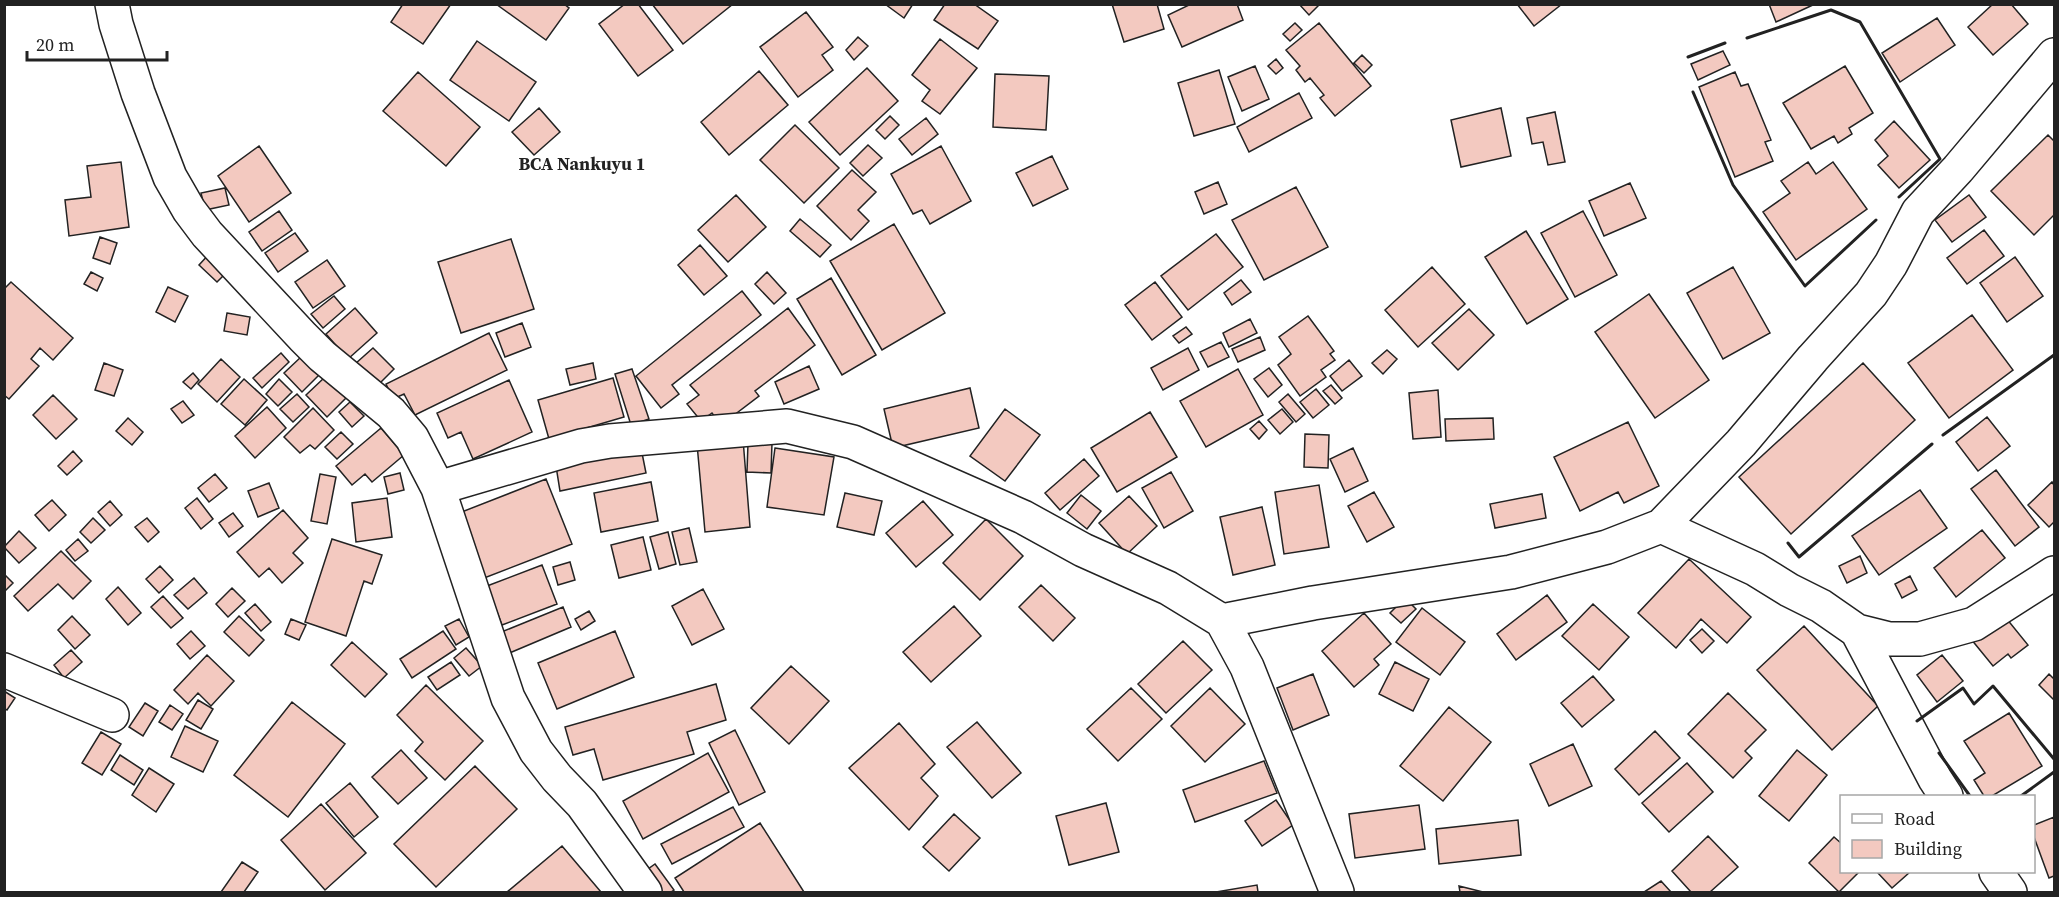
<svg xmlns="http://www.w3.org/2000/svg" width="2059" height="897" viewBox="0 0 2059 897" font-family="'Source Serif 4',serif">
<style>
.building{fill:#f3c9c0;stroke:#222;stroke-width:1.5}
.lines{fill:none;stroke-linecap:round;stroke-linejoin:round}
.street-casing{stroke:#222;stroke-width:36}
.street{stroke:#fff;stroke-width:33}
.wall{stroke:#222;stroke-width:3}
.labels{text-anchor:middle;stroke-width:4.5;stroke-linejoin:round;paint-order:stroke}
.quarter-label{font-size:18px;font-weight:bold;fill:#222;stroke:#fff}
</style>
<rect width="100%" height="100%" fill="#fff"/>
<path class="building" d="M403,4h48l-28,40 -32,-22z
M496,4h68l5,4 -23,32z
M625,4h13l35,46 -35,26 -39,-52z
M652,4h81l-50,40z
M885,4h28l-9,14z
M945,4h29l24,17 -20,28 -44,-29z
M1112,4h45l7,25 -40,13z
M1191,4h46l6,16 -61,27 -14,-32z
M1299,4h21l-11,11z
M1517,4h45l-28,22z
M1769,4h46l-39,18z
M1993,4h18l17,20 -35,31 -25,-28z
M806,12l27,35 -11,8 11,15 -35,27 -38,-50z
M1937,18l18,27 -55,37 -18,-29z
M1295,23l7,7 -12,11 -7,-7z
M1319,23l52,63 -36,30 -15,-18 4,-3 -14,-17 -5,4 -9,-12 4,-4 -14,-16z
M858,37l10,9 -14,14 -8,-10z
M940,39l37,29 -37,46 -18,-13 8,-11 -18,-15z
M477,41l59,41 -27,39 -59,-41z
M1723,51l7,14 -32,15 -7,-16z
M1362,55l10,10 -8,8 -10,-10z
M1276,59l7,9 -7,6 -8,-8z
M1255,66l14,33 -27,12 -14,-34z
M1845,66l28,47 -24,15 3,6 -14,9 -4,-7 -23,13 -28,-46z
M867,68l31,33 -58,54 -31,-33z
M1219,70l16,54 -41,12 -16,-53z
M759,71l29,34 -59,50 -28,-33z
M418,72l62,55 -34,39 -63,-55z
M1735,72l6,14 7,-2 23,56 -6,2 8,19 -38,16 -36,-90z
M995,74l54,2 -3,54 -53,-3z
M1299,93l13,25 -63,34 -12,-25z
M539,108l21,24 -26,23 -22,-23z
M1501,108l10,48 -50,11 -10,-47z
M1555,112l10,50 -17,3 -5,-23 -11,2 -5,-26z
M890,116l9,9 -14,14 -9,-9z
M926,118l12,16 -26,21 -13,-16z
M1894,121l36,39 -31,28 -21,-23 10,-9 -13,-16z
M795,125l44,43 -35,35 -44,-43z
M2048,135l6,6v74l-20,20 -43,-44z
M868,145l14,13 -19,18 -13,-13z
M259,146l32,47 -42,29 -31,-46z
M941,146l30,55 -41,23 -8,-14 -9,4 -22,-40z
M1052,156l16,33 -35,17 -17,-33z
M121,162l8,65 -60,9 -4,-36 26,-3 -4,-31z
M1808,162l8,12 17,-12 34,47 -71,51 -33,-48 27,-19 -9,-12z
M852,170l24,22 -18,18 11,11 -18,19 -34,-34z
M1218,182l9,22 -23,10 -9,-22z
M1630,183l16,35 -42,18 -15,-35z
M1296,187l32,60 -64,33 -32,-60z
M225,188l4,17 -24,5 -4,-17z
M736,195l30,32 -38,35 -30,-32z
M1969,195l17,22 -34,25 -17,-22z
M279,211l13,19 -30,21 -13,-19z
M1583,211l34,64 -42,22 -34,-64z
M800,219l31,26 -11,12 -30,-26z
M894,224l51,89 -63,37 -52,-89z
M1984,230l20,26 -37,28 -20,-26z
M1526,231l42,68 -41,25 -42,-67z
M295,233l13,18 -30,21 -13,-19z
M1216,234l27,33 -55,43 -27,-34z
M100,237l17,6 -7,21 -17,-6z
M511,239l23,70 -73,24 -23,-71z
M700,245l27,31 -23,19 -26,-30z
M211,252l18,18 -12,12 -18,-17z
M2015,257l28,39 -36,26 -27,-39z
M327,260l18,26 -32,22 -18,-26z
M1432,267l33,37 -47,43 -33,-37z
M1733,267l37,66 -47,26 -36,-66z
M91,272l12,6 -6,13 -13,-7z
M767,272l19,21 -12,11 -19,-20z
M831,278l45,77 -34,20 -45,-76z
M1241,280l10,12 -19,13 -8,-12z
M11,282l62,56 -20,22 -13,-12 -9,11 8,7 -30,33 -5,-4v-106z
M1155,282l27,35 -30,23 -27,-35z
M168,287l20,9 -13,26 -19,-10z
M742,291l19,24 -89,70 7,9 -18,14 -25,-32z
M1649,294l60,86 -54,38 -60,-86z
M334,296l11,13 -22,19 -12,-14z
M355,308l22,25 -29,26 -22,-25z
M788,308l27,37 -60,46 4,5 -38,29 -9,-12 -11,8 -14,-17 12,-9 -9,-10z
M1469,309l25,26 -36,35 -26,-27z
M227,313l23,4 -3,18 -23,-4z
M1972,315l41,55 -64,48 -41,-55z
M1308,316l26,35 -4,3 5,6 -14,10 5,7 -26,19 -22,-31 13,-11 -12,-17z
M1250,319l7,14 -28,14 -6,-14z
M522,323l9,24 -26,10 -9,-24z
M1186,327l6,7 -13,9 -6,-7z
M489,333l18,37 -92,45 -11,-21 -11,5 -7,-15z
M1260,337l5,13 -27,12 -6,-13z
M1221,342l8,15 -21,10 -8,-15z
M373,348l21,21 -17,17 -22,-22z
M1188,348l11,22 -36,20 -12,-22z
M1387,350l10,9 -14,15 -11,-11z
M281,353l8,9 -27,26 -9,-10z
M302,356l17,19 -17,17 -18,-19z
M221,359l19,18 -23,25 -19,-18z
M1349,360l13,16 -20,15 -12,-15z
M104,363l19,7 -9,26 -19,-6z
M593,363l3,16 -26,6 -4,-16z
M1863,363l52,57 -124,114 -52,-57z
M809,366l10,23 -35,15 -9,-22z
M1269,368l13,17 -14,12 -14,-18z
M632,369l17,50 -18,6 -16,-51z
M1238,369l25,46 -57,32 -26,-46z
M193,373l6,7 -8,9 -8,-7z
M325,377l21,21 -19,19 -21,-22z
M613,378l11,39 -75,22 -11,-39z
M244,379l23,21 -22,25 -24,-21z
M279,379l13,13 -14,14 -12,-12z
M509,380l23,52 -59,27 -12,-27 -13,6 -11,-25z
M1331,385l11,13 -7,6 -12,-13z
M970,388l9,40 -86,20 -9,-39z
M1316,389l13,16 -16,13 -13,-16z
M1438,390l3,47 -28,2 -4,-46z
M297,394l12,13 -16,15 -13,-13z
M1288,394l17,20 -9,8 -17,-20z
M53,395l24,24 -21,20 -23,-24z
M183,401l11,14 -12,8 -11,-14z
M350,402l14,14 -12,11 -13,-15z
M267,407l19,21 -31,30 -20,-22z
M313,408l21,22 -19,19 -5,-4 -10,8 -16,-16z
M1005,409l35,26 -35,46 -35,-25z
M1282,409l11,13 -13,12 -12,-14z
M1150,412l27,45 -60,35 -26,-44z
M1987,417l23,29 -32,25 -22,-29z
M128,418l15,14 -11,13 -16,-14z
M1493,418l1,21 -48,2 -1,-22z
M1259,421l8,9 -8,9 -9,-10z
M1628,422l31,64 -35,17 -6,-11 -38,19 -26,-54z
M381,428l23,27 -32,27 -7,-8 -13,11 -16,-19z
M341,432l12,12 -16,15 -12,-12z
M1305,434l24,1 -1,33 -24,-1z
M743,439l7,88 -45,5 -8,-88z
M748,443h24l-1,30 -24,-1z
M641,448l5,25 -86,18 -4,-25z
M775,448l59,9 -10,58 -57,-8z
M1353,448l15,33 -23,11 -15,-33z
M73,451l9,10 -15,14 -9,-9z
M1084,459l15,17 -39,34 -15,-17z
M1996,470l43,57 -24,19 -44,-57z
M1171,472l22,39 -29,17 -22,-40z
M400,473l4,17 -16,4 -4,-17z
M215,474l12,14 -18,14 -11,-14z
M320,474l16,3 -9,47 -16,-3z
M546,479l26,65 -93,36 -25,-65z
M651,482l7,39 -57,11 -7,-39z
M2052,482l2,3v37l-5,5 -21,-22z
M269,483l10,25 -21,9 -10,-26z
M1319,485l10,62 -45,7 -9,-62z
M1920,490l27,38 -68,47 -27,-39z
M1374,492l20,35 -27,15 -19,-36z
M845,493l37,8 -8,34 -37,-8z
M1542,494l4,24 -51,10 -5,-24z
M1081,495l20,16 -14,18 -20,-16z
M1129,496l28,30 -30,28 -28,-31z
M197,498l16,21 -12,10 -16,-21z
M387,498l5,39 -36,5 -4,-39z
M52,500l14,15 -17,16 -14,-16z
M110,501l12,14 -12,11 -12,-14z
M923,501l30,34 -37,32 -30,-34z
M1262,507l13,58 -42,10 -13,-58z
M283,510l25,28 -15,15 10,10 -21,20 -13,-15 -10,9 -22,-25z
M233,513l10,13 -14,11 -10,-14z
M93,518l12,12 -14,13 -11,-11z
M147,518l12,14 -11,10 -13,-15z
M986,519l37,37 -43,44 -37,-37z
M689,528l8,34 -17,3 -8,-33z
M1982,530l23,28 -49,39 -22,-29z
M19,531l17,17 -17,15 -15,-16z
M668,532l8,32 -17,5 -9,-32z
M643,537l8,33 -32,8 -8,-33z
M78,539l10,12 -13,10 -9,-11z
M332,539l50,16 -10,29 -8,-3 -18,55 -41,-14z
M61,551l30,30 -18,18 -15,-15 -30,27 -14,-15z
M1860,556l7,17 -20,10 -8,-17z
M1689,559l62,58 -24,26 -26,-24 -25,29 -38,-35z
M570,562l5,18 -17,5 -5,-18z
M542,565l15,39 -55,21 -15,-39z
M160,566l13,14 -14,13 -13,-14z
M4,574l9,9 -9,9z
M1910,576l7,14 -15,8 -7,-14z
M194,578l13,15 -19,16 -14,-14z
M1041,585l34,33 -22,23 -34,-34z
M118,587l23,26 -13,12 -22,-26z
M232,588l13,13 -17,16 -12,-13z
M703,589l21,40 -32,16 -20,-39z
M1547,595l20,27 -51,38 -19,-26z
M163,596l20,22 -12,10 -20,-21z
M1405,598l11,11 -15,14 -11,-10z
M255,604l16,18 -10,9 -16,-18z
M1593,604l36,33 -30,33 -37,-34z
M954,606l27,30 -50,46 -28,-30z
M563,607l8,20 -64,27 -8,-21z
M1422,608l43,34 -25,33 -44,-33z
M589,611l6,10 -14,9 -6,-11z
M1364,613l27,31 -17,15 5,6 -25,22 -32,-36z
M2002,613l26,32 -17,13 -3,-4 -15,12 -22,-27z
M72,616l18,19 -15,14 -17,-19z
M239,616l25,24 -15,16 -25,-24z
M291,619l15,6 -7,15 -14,-6z
M459,619l10,18 -13,8 -11,-19z
M1804,626l74,80 -46,44 -75,-80z
M1702,629l12,12 -12,12 -12,-13z
M191,631l14,15 -15,13 -13,-15z
M443,631l13,18 -44,29 -12,-19z
M615,631l19,46 -77,32 -19,-46z
M1183,641l29,29 -46,43 -28,-29z
M352,642l35,32 -22,23 -34,-32z
M466,648l16,18 -13,10 -15,-18z
M71,650l11,12 -18,16 -10,-13z
M207,655l27,26 -23,25 -13,-13 -10,11 -14,-14z
M1942,655l21,26 -26,21 -20,-27z
M451,662l9,13 -23,15 -9,-13z
M1395,662l34,17 -16,32 -34,-17z
M791,666l38,35 -40,43 -38,-36z
M1313,674l16,41 -36,15 -16,-42z
M2049,674l5,5v21l-15,-15z
M1593,676l21,24 -32,27 -21,-24z
M716,684l10,36 -39,12 7,22 -91,26 -9,-31 -21,6 -8,-28z
M426,685l57,56 -38,39 -30,-29 8,-9 -26,-27z
M1131,688l31,31 -44,42 -31,-32z
M1210,688l35,36 -40,38 -34,-36z
M4,691l11,7 -8,12 -3,-2z
M1728,693l38,37 -21,21 7,7 -19,20 -45,-44z
M198,700l15,9 -12,20 -15,-9z
M292,702l53,42 -57,73 -54,-42z
M145,703l13,8 -15,25 -14,-9z
M170,705l13,9 -11,16 -13,-8z
M1449,707l42,35 -48,59 -43,-35z
M2009,713l33,53 -50,30h-8l-10,-16 11,-7 -21,-32z
M977,722l44,51 -29,25 -45,-51z
M899,723l36,41 -14,14 17,18 -29,34 -60,-62z
M185,726l33,15 -15,31 -32,-15z
M735,730l30,62 -26,13 -30,-62z
M1655,731l25,27 -41,37 -24,-26z
M101,732l20,12 -19,31 -20,-12z
M1573,744l19,42 -43,20 -19,-42z
M401,750l26,28 -29,26 -26,-27z
M1797,750l30,25 -38,46 -30,-25z
M708,753l21,39 -86,47 -20,-38z
M120,755l23,15 -9,15 -23,-15z
M1264,761l13,32 -82,29 -12,-32z
M1687,763l26,29 -44,40 -27,-29z
M475,766l42,43 -81,78 -42,-43z
M149,768l25,16 -18,28 -24,-17z
M350,783l28,34 -24,20 -28,-34z
M1276,800l17,25 -31,21 -17,-25z
M1106,803l13,49 -50,13 -13,-49z
M321,804l45,49 -41,37 -44,-50z
M1419,805l6,44 -70,9 -6,-44z
M733,807l11,20 -72,37 -11,-20z
M954,814l26,24 -31,33 -26,-24z
M2054,817v59l-5,2 -15,-41v-12z
M1518,820l3,35 -82,9 -3,-35z
M760,823l44,69h-120l-9,-14z
M1708,836l30,31 -28,25h-19l-19,-21z
M1834,837l8,7v28h17l-20,20 -30,-29z
M562,846l39,46h-94z
M242,862l16,10 -14,20h-23z
M655,864l19,26 -3,2h-22l-12,-15z
M1877,872h33l-18,16z
M1661,881l10,11h-27z
M1257,885l1,7h-42z
M1459,886l24,6h-23z"/>
<g class="lines">
<defs>
<path id="street" d="M112,4l4,20 22,69 32,84 19,33 18,24 96,103 19,19 69,57 21,25 26,50 70,210 28,53 21,27 25,26 63,88
M438,488l143,-42 29,-5 177,-15 66,16 170,75 60,33 85,38 54,33 25,46 90,225
M1661,526l94,43 34,21 32,16 36,25 32,8h31l54,-15 80,-51
M1222,621l91,-18 198,-31 96,-25 54,-21 80,-83 72,-85 58,-64 20,-30 27,-52 40,-43 96,-114
M1857,631l78,148 11,17
M4,670l108,45
M1996,872l14,20"/>
</defs>
<use href="#street" class="street-casing"/>
<use href="#street" class="street"/>
<path class="wall" d="M1747,38l84,-28 29,12 80,137 -41,38
M1688,57l37,-14
M1693,92l40,93 72,101 71,-66
M1943,435l111,-80
M1788,543l11,14 133,-113
M1917,721l46,-33 11,16 19,-18 61,73
M1939,753l31,43
M2021,796l33,-24"/>
</g>
<g class="labels">
<g class="quarter-label">
<text x="582" y="170">BCA Nankuyu 1</text>
</g>
</g>
<rect width="2059" height="897" fill="none" stroke="#222222" stroke-width="12"/>
<rect x="1840" y="795" width="195" height="78" fill="#ffffff" stroke="#a7a7a7" stroke-width="1.5"/>
<rect x="1852" y="814" width="30" height="9" fill="#ffffff" stroke="#a7a7a7" stroke-width="1.5"/>
<text x="1894" y="825" font-size="18" fill="#222222">Road</text>
<rect x="1852" y="840" width="30" height="18" fill="#f3c9c0" stroke="#a7a7a7" stroke-width="1.5"/>
<text x="1894" y="855" font-size="18" fill="#222222">Building</text>
<path d="M27 51v9h140v-9" fill="none" stroke="#222222" stroke-width="3"/>
<text x="36" y="51" font-size="18" fill="#222222" stroke="#ffffff" stroke-width="4.5" paint-order="stroke">20 m</text>
</svg>
